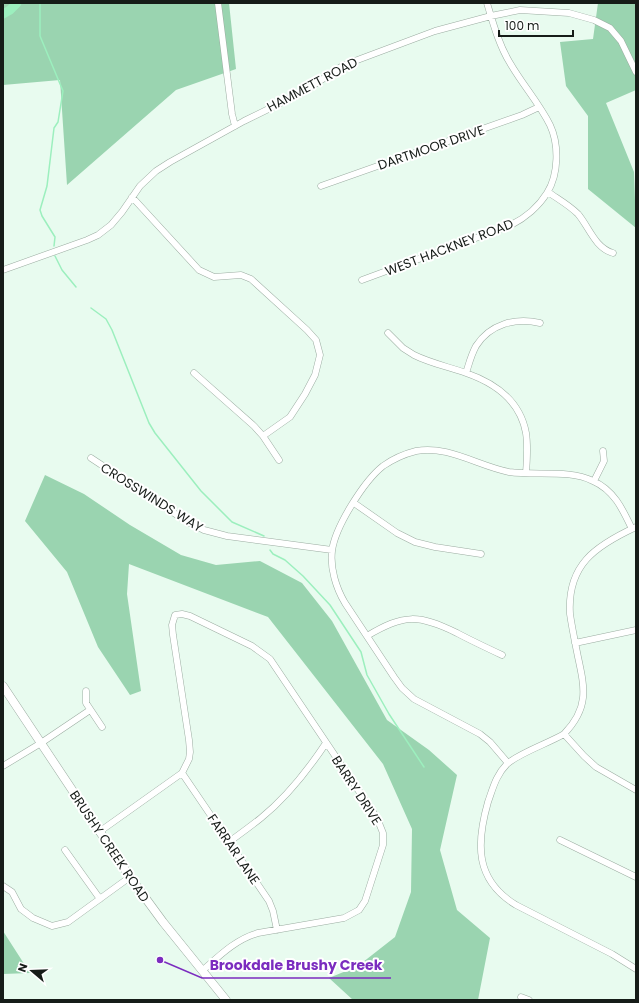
<svg xmlns="http://www.w3.org/2000/svg" width="639" height="1003" viewBox="0 0 639 1003" font-family="Poppins,sans-serif">
<style>
.green{fill:#9ad4b0}
.lines{fill:none;stroke-linecap:round;stroke-linejoin:round}
.stream{stroke:#9cefbe;stroke-width:1.5}
.river{stroke:#9cefbe;stroke-width:9}
.minor-casing{stroke:#9baca1;stroke-width:7}
.major-casing{stroke:#9baca1;stroke-width:9}
.minor{stroke:#fff;stroke-width:6}
.major{stroke:#fff;stroke-width:8}
.labels{text-anchor:middle;stroke-width:4;stroke-linejoin:round;paint-order:stroke}
.street-label{font-size:13px;fill:#161c18;stroke:#fff}
.leader{fill:none;stroke:#7b2cbf;stroke-width:1.5}
.callout-dot{fill:#7b2cbf;stroke:#fff;stroke-width:1.5}
.callout-label{font-size:14px;text-anchor:middle;font-weight:bold;fill:#7b2cbf;stroke:#fff;stroke-width:4;stroke-linejoin:round;paint-order:stroke}
</style>
<rect width="100%" height="100%" fill="#e8fbef"/>
<path class="green" d="M3,3h226l7,66 -60,21 -109,95 -7,-105 -57,5z
M598,3h38v87l-30,13 28,69 2,56 -48,-39v-73l-22,-30 -6,-44 33,-3z
M45,475l39,19 46,31 51,30 35,10 44,-4 42,22 30,38 55,99 42,30 28,25 -17,75 17,60 33,28 -12,62h-125l-24,-22 29,-12 37,-29 16,-45 1,-63 -29,-65 -115,-147 -139,-53 -2,30 14,97 -11,4 -32,-48 -31,-75 -42,-51z
M3,931l27,42 -27,1z"/>
<g class="lines">
<path class="stream" d="M40,3v33l23,55 -5,31 -4,6 -7,58 -7,24 2,6 13,21 -1,9
M55,256l7,14 14,17
M91,308l15,11 6,11 37,93 6,10 46,58 31,31 32,14
M270,550l3,4 12,6 18,16 27,29 31,47 6,23 22,39 35,53"/>
<path class="river" d="M3,14l7,-4 7,-7"/>
<defs>
<path id="minor" d="M218,3l14,111 3,12
M321,186l201,-71 17,-8
M548,192c10,7 21,13 30,22 11,13 17,34 35,39
M132,197l67,73 15,7 27,-2 10,4 56,51 9,10 4,15 -5,20 -10,19 -15,23 -27,19
M3,270l84,-30 11,-5 13,-10 11,-13 18,-26 16,-15 14,-9 74,-41 59,-29 41,-27 91,-34 56,-15 29,-6 49,3 25,7 16,8 11,13 15,31
M362,280l149,-55c14,-7 28,-19 36,-32 12,-19 12,-49 3,-68 -11,-22 -28,-41 -40,-62 -11,-18 -17,-40 -23,-60
M388,333l15,15 11,7c16,8 35,12 52,18 29,10 54,27 60,60 2,13 1,27 0,40
M194,373l60,53 9,10 16,24
M466,373c3,-9 5,-18 10,-27 14,-22 40,-29 64,-23
M91,458l95,63 18,9 23,6 105,14
M594,481l10,-20 -1,-10
M354,503l43,30 18,9 20,5 46,7
M636,527c-41,19 -69,38 -66,87 2,14 5,28 8,43 7,32 11,51 -14,77 -15,9 -45,19 -57,30 -11,11 -14,24 -19,38 -12,42 -13,78 28,103l96,49 24,15
M367,636c37,-22 51,-22 90,-3 15,8 30,15 45,22
M575,643l61,-13
M86,691v12l16,24
M564,734l20,22 12,11 40,23
M508,763l-18,-21 -10,-8 -66,-35 -12,-11 -8,-11 -49,-74c-9,-15 -15,-35 -13,-52 3,-24 32,-70 51,-85 10,-7 21,-12 33,-15 32,-6 62,15 93,21 27,4 60,-3 84,9 21,9 30,29 39,48
M3,766l38,-23 49,-33
M182,773l87,128 4,10 4,19
M99,832l83,-59 7,-14 1,-7 -1,-12 -16,-105 -1,-10 3,-10 7,-1 8,2 62,30 18,13 107,159 6,15v12l-18,56 -6,9 -15,8 -86,15c-22,6 -39,23 -56,38
M560,840l76,37
M229,842c11,-8 22,-16 32,-24 26,-21 47,-48 65,-75
M65,850l35,49
M3,886l9,6 9,17 12,9 19,8 16,-4 62,-45
M521,997l8,3"/>
<path id="major" d="M3,686l127,191 33,45 63,78"/>
</defs>
<use href="#minor" class="minor-casing"/>
<use href="#major" class="major-casing"/>
<use href="#minor" class="minor"/>
<use href="#major" class="major"/>
</g>
<g class="labels">
<g class="street-label">
<text transform="translate(312 84) rotate(-28)" y="5">HAMMETT ROAD</text>
<text transform="translate(431 147) rotate(-19)" y="5">DARTMOOR DRIVE</text>
<text transform="translate(449 247) rotate(-21)" y="5">WEST HACKNEY ROAD</text>
<text transform="translate(152 497) rotate(32)" y="5">CROSSWINDS WAY</text>
<text transform="translate(357 790) rotate(57)" y="5">BARRY DRIVE</text>
<text transform="translate(110 846) rotate(56)" y="5">BRUSHY CREEK ROAD</text>
<text transform="translate(234 849) rotate(56)" y="5">FARRAR LANE</text>
</g>
</g>
<path class="leader" d="M160 960L202 978H391"/>
<circle class="callout-dot" cx="160" cy="960" r="4"/>
<g class="callout-label">
<text x="296" y="970">Brookdale Brushy Creek</text>
</g>
<rect width="639" height="1003" fill="none" stroke="#161c18" stroke-width="8"/>
<g transform="translate(32 971) rotate(289)" stroke="#ffffff" stroke-width="3" paint-order="stroke">
<path d="M0-3L7 15L0 10L-7 15Z" fill="#161c18"/>
<text y="-6" font-size="11" font-weight="bold" text-anchor="middle" fill="#161c18">N</text>
</g>
<path d="M499 30v6h74v-6" fill="none" stroke="#161c18" stroke-width="2"/>
<text x="505" y="30" font-size="12" fill="#161c18" stroke="#ffffff" stroke-width="3" paint-order="stroke">100 m</text>
</svg>
